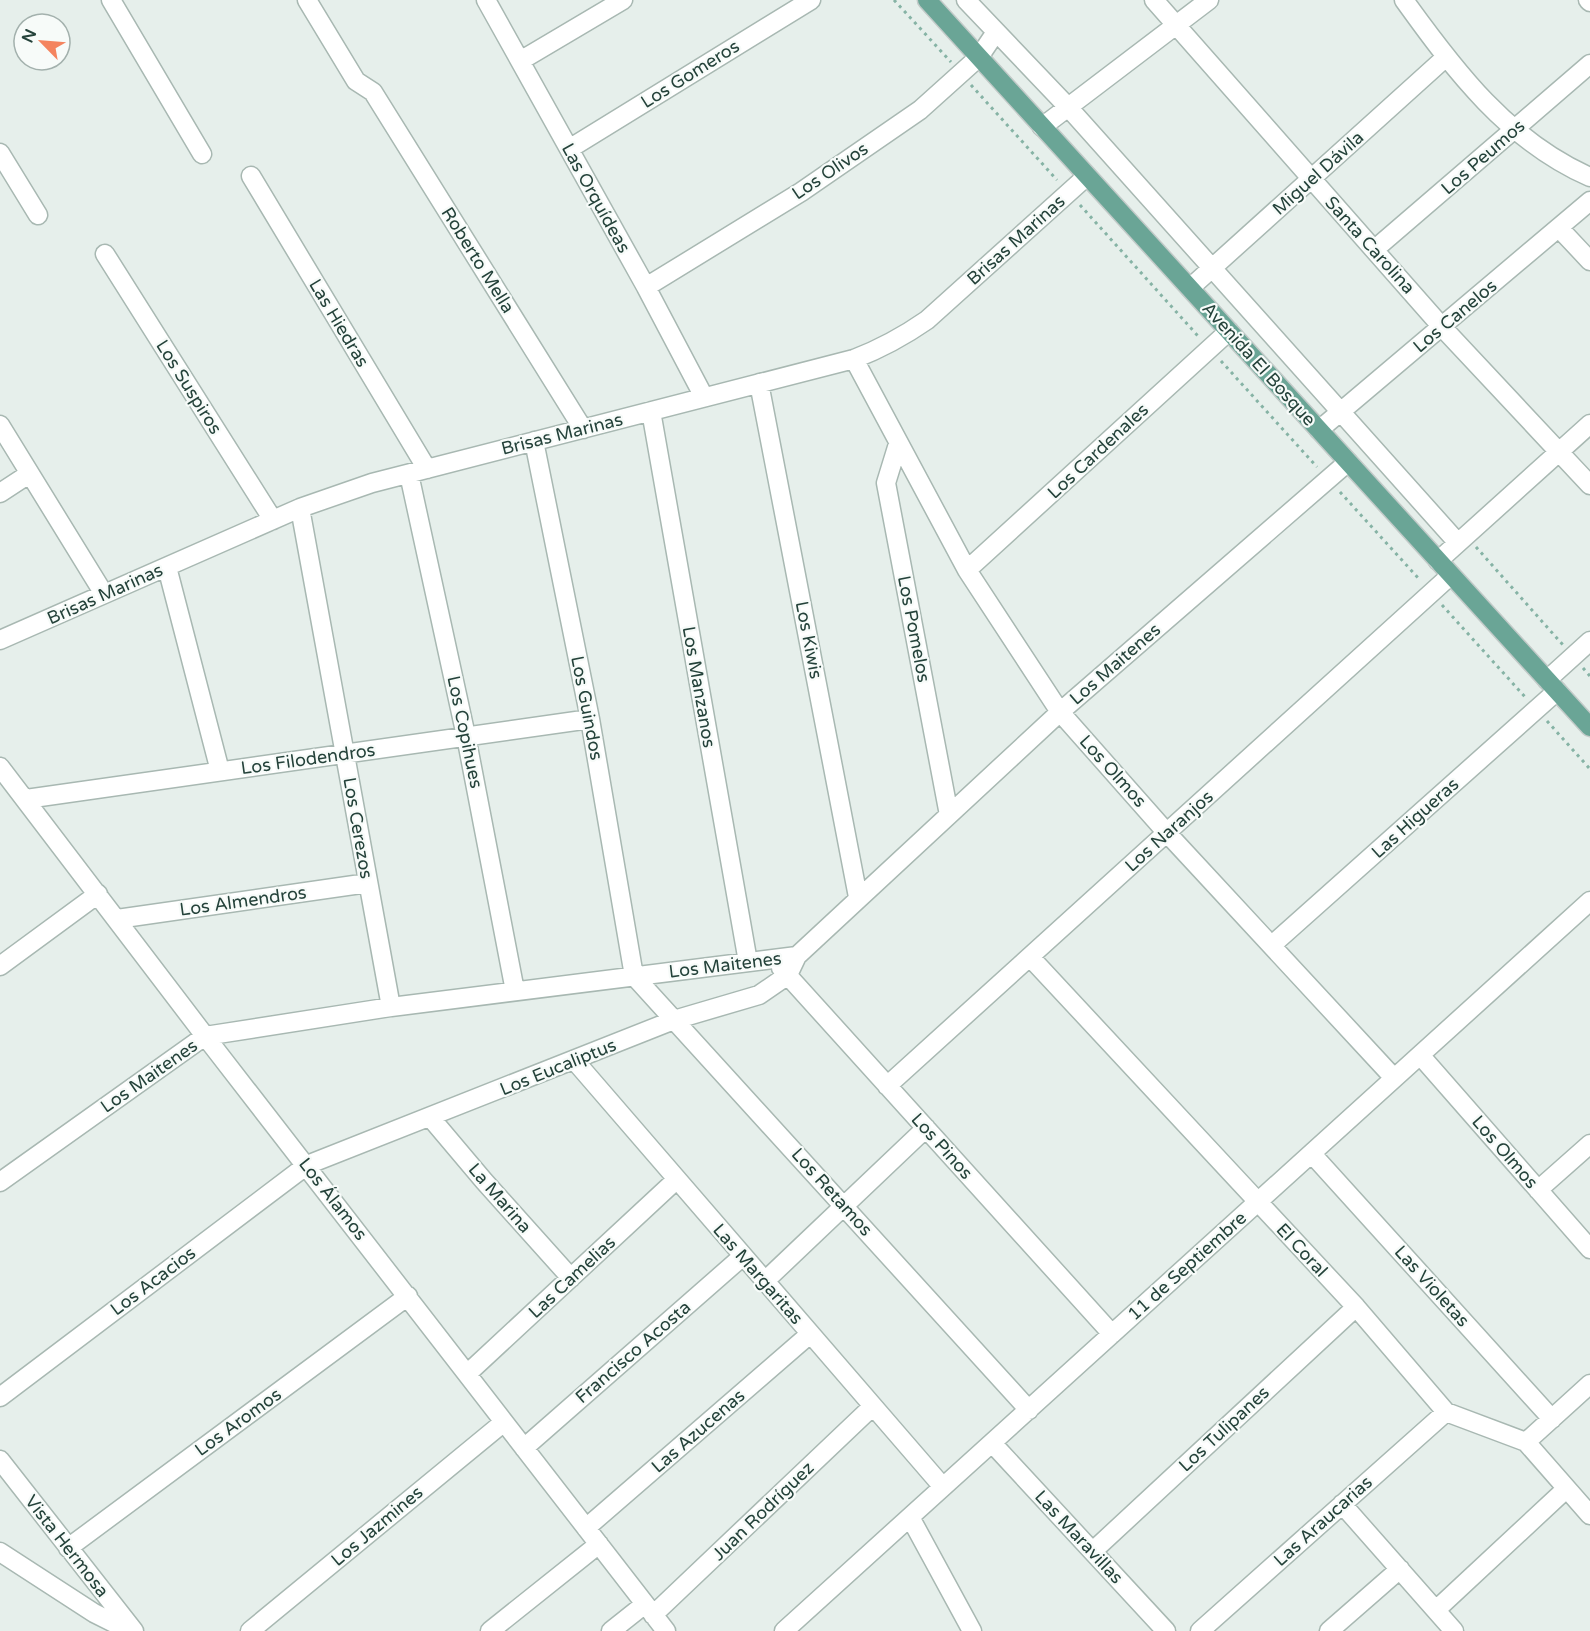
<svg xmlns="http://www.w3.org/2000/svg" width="1590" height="1631" viewBox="0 0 1590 1631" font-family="'Varela Round',sans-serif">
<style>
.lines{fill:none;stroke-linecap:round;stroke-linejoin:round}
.minor-casing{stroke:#a8b8b2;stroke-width:21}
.major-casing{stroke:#c2cac8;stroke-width:21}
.path{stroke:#86b3a5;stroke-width:3;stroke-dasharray:3 4.5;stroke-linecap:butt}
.minor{stroke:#fff;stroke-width:18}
.major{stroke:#6aa596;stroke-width:18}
.labels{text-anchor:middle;stroke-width:4.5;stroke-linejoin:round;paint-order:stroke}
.street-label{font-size:18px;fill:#24423a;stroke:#f7fbf9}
</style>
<rect width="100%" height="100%" fill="#e6efeb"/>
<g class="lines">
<defs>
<path id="minor" d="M111,0l91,154
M307,0l49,81 17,11 210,337
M486,0l160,287 58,110
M966,0l102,107 390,436
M1154,0l288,327 148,158
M1404,0c51,71 104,141 186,177
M1588,0l2,2
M520,61l103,-61
M1042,127l167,-127
M569,149l242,-149
M0,153l38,62
M251,176l176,293
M1559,228l31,33
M1375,249l215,-185
M105,254l168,266
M646,287l155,-95 119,-82 59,-53 17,-25
M1190,288l256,-231
M854,359l113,211 93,142 107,121 227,245
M759,383l99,514
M651,411l97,551
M0,425l104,169
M1319,430l271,-229
M534,441l56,278 44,257 395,434
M898,444l-12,39 63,332
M409,474l57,262 49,255
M0,493l29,-19
M300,508l91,499
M1438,561l152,-137
M167,567l53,204
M967,570l262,-239
M0,640l300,-132 72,-25 482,-124c26,-10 50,-23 73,-39l160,-144
M1547,680l43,-39
M0,767l205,269 461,595
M26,799l564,-80
M117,919l251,-36
M1272,945l285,-254
M1030,957l326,350 90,105 80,30 64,73
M0,966l98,-72
M781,968l331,366
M1420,1055l170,194
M575,1061l368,426
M887,1086l564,-511
M430,1117l54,64 87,97
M1312,1154l240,265
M0,1182l205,-146 186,-29 406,-51 263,-244 288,-250
M1538,1190l52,-46
M765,1281l161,-153
M467,1374l209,-194
M0,1397l307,-232 367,-145 85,-25 29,-20 9,-19
M1526,1442l64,-58
M992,1443l174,188
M524,1448l219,-192
M0,1460l134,171
M1342,1504l112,127
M910,1517l62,114
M586,1528l224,-194
M68,1548l340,-252
M1093,1551l263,-244
M0,1552l94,61 36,18
M1436,1610l130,-121
M653,1615l220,-209
M250,1631l254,-209
M490,1631l109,-87
M611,1631l34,-27
M784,1631l806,-730
M1200,1631l246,-219
M1329,1631l71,-62"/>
<path id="major" d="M927,0l663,727"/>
</defs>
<use href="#minor" class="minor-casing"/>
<use href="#major" class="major-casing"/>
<path class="path" d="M894,0l57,62
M971,85l86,95
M1080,205l118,131
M1221,361l96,106
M1340,492l80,88
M1476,547l87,98
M1442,605l84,93
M1583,668l7,8
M1547,721l43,48"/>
<use href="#minor" class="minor"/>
<use href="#major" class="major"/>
</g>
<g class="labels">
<g class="street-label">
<text transform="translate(690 74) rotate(-32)" y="6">Los Gomeros</text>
<text transform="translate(1483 157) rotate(-41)" y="6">Los Peumos</text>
<text transform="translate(830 171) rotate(-34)" y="6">Los Olivos</text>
<text transform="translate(1318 173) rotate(-42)" y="6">Miguel Dávila</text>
<text transform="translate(596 198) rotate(61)" y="6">Las Orquídeas</text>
<text transform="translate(1016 240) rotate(-42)" y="6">Brisas Marinas</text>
<text transform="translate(1370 245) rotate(48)" y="6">Santa Carolina</text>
<text transform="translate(478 260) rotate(58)" y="6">Roberto Mella</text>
<text transform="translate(1455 316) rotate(-40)" y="6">Los Canelos</text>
<text transform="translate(339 323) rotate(59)" y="6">Las Hiedras</text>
<text transform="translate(1259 364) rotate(48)" y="6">Avenida El Bosque</text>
<text transform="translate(189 387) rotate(58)" y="6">Los Suspiros</text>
<text transform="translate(562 434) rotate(-14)" y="6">Brisas Marinas</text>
<text transform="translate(1098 451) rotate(-43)" y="6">Los Cardenales</text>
<text transform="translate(105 594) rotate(-24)" y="6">Brisas Marinas</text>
<text transform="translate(914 629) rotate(79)" y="6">Los Pomelos</text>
<text transform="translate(809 640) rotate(79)" y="6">Los Kiwis</text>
<text transform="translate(1115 664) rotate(-41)" y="6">Los Maitenes</text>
<text transform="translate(699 687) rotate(80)" y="6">Los Manzanos</text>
<text transform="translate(587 708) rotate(79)" y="6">Los Guindos</text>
<text transform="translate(465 732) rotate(78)" y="6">Los Copihues</text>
<text transform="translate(308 759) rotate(-8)" y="6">Los Filodendros</text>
<text transform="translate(1113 771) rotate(48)" y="6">Los Olmos</text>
<text transform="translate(1415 818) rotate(-42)" y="6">Las Higueras</text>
<text transform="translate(358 828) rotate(80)" y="6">Los Cerezos</text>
<text transform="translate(1169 831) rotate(-42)" y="6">Los Naranjos</text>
<text transform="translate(243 901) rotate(-8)" y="6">Los Almendros</text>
<text transform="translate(725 965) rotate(-7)" y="6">Los Maitenes</text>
<text transform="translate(558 1067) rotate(-22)" y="6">Los Eucaliptus</text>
<text transform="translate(149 1076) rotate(-35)" y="6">Los Maitenes</text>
<text transform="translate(942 1146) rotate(48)" y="6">Los Pinos</text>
<text transform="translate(1505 1152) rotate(49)" y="6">Los Olmos</text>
<text transform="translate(832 1192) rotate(48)" y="6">Los Retamos</text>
<text transform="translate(500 1198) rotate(49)" y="6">La Marina</text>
<text transform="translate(333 1199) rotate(52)" y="6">Los Álamos</text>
<text transform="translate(1302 1250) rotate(47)" y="6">El Coral</text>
<text transform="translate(1187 1266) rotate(-42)" y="6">11 de Septiembre</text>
<text transform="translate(758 1274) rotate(49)" y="6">Las Margaritas</text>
<text transform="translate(572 1277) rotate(-43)" y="6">Las Camelias</text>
<text transform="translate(153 1281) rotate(-37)" y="6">Los Acacios</text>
<text transform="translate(1432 1286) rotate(48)" y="6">Las Violetas</text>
<text transform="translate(633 1352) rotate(-41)" y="6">Francisco Acosta</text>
<text transform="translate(238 1422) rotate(-36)" y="6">Los Aromos</text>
<text transform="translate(1224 1429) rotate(-43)" y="6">Los Tulipanes</text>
<text transform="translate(698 1431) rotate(-41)" y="6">Las Azucenas</text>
<text transform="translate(763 1511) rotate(-44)" y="6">Juan Rodríguez</text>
<text transform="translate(1323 1521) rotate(-42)" y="6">Las Araucarias</text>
<text transform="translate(377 1526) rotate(-40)" y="6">Los Jazmines</text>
<text transform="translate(1079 1537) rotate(47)" y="6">Las Maravillas</text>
<text transform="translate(67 1546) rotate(52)" y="6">Vista Hermosa</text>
</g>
</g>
<g transform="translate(42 42) rotate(295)"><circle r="28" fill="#f7fbf9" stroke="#a3b1ad" stroke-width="1.5"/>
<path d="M0-4.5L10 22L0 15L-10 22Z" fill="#f4845f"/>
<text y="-9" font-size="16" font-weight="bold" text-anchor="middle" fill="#24423a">N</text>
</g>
</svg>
